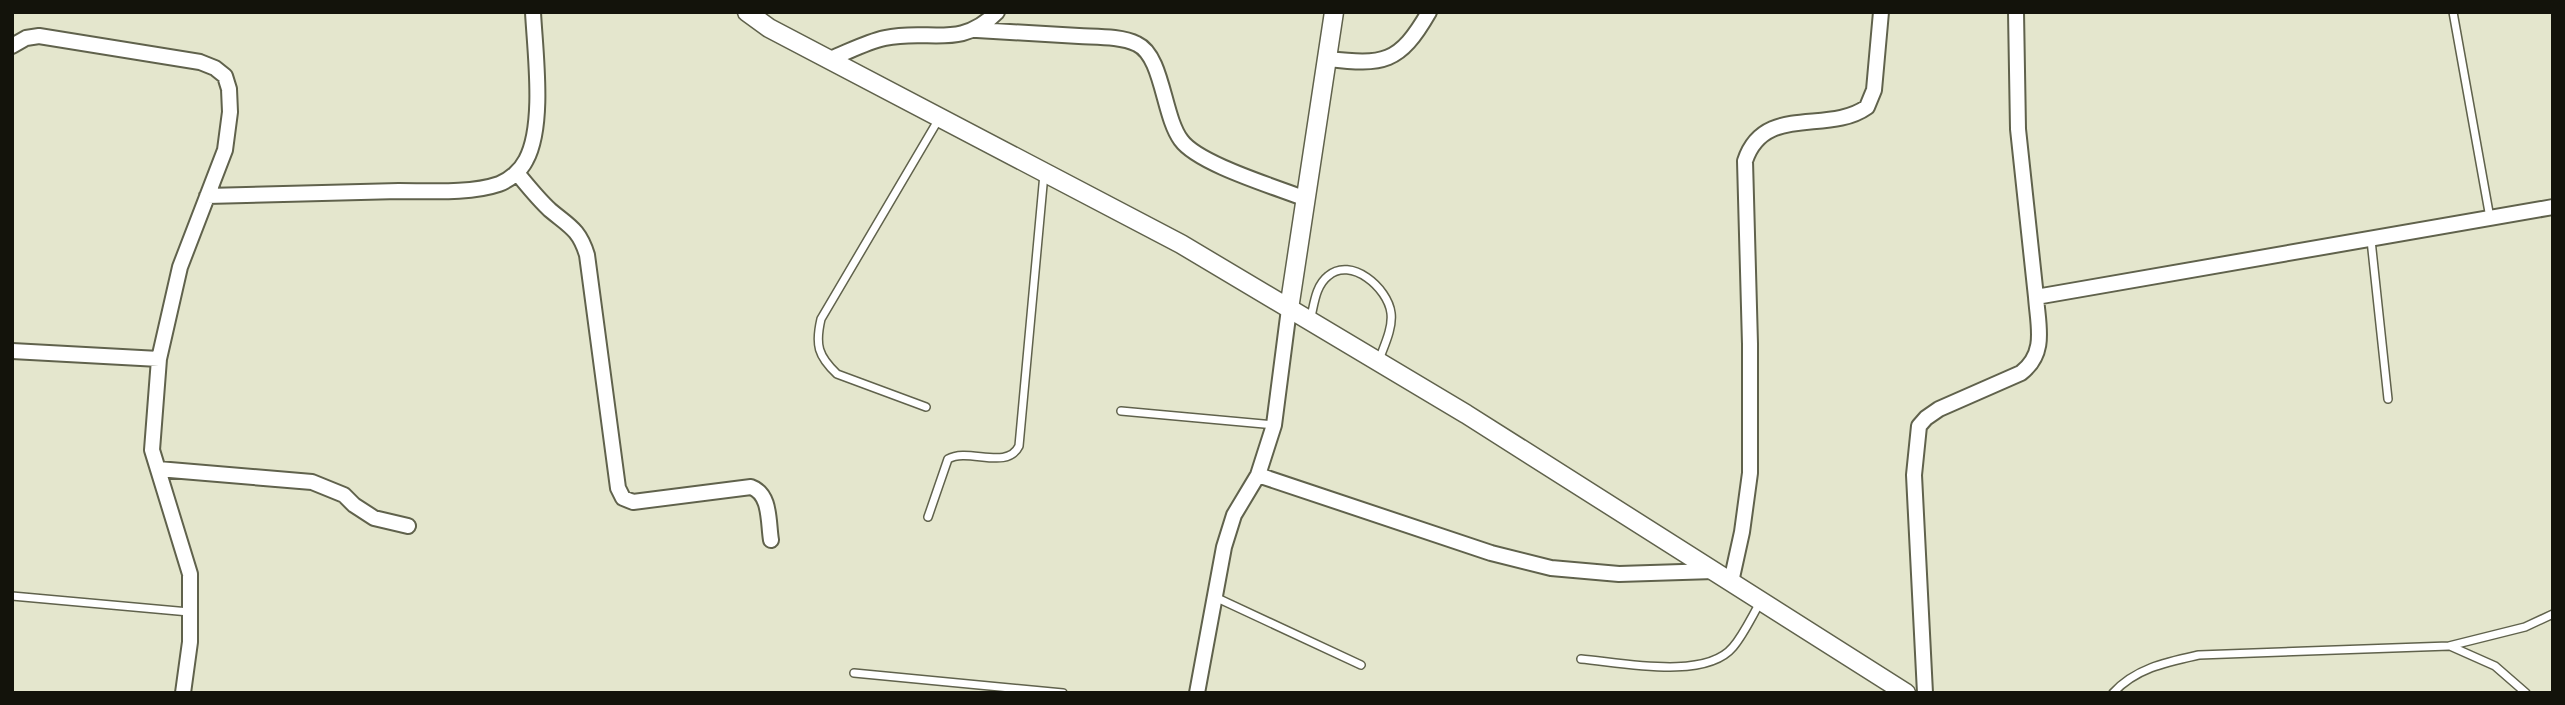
<svg xmlns="http://www.w3.org/2000/svg" width="2565" height="705" viewBox="0 0 2565 705" font-family="'Roboto Condensed',sans-serif">
<style>
.lines{fill:none;stroke-linecap:round;stroke-linejoin:round}
.service-casing{stroke:#60624c;stroke-width:10}
.minor-casing{stroke:#60624c;stroke-width:18}
.tertiary-casing{stroke:#60624c;stroke-width:21}
.service{stroke:#fff;stroke-width:7}
.minor{stroke:#fff;stroke-width:14}
.tertiary{stroke:#fff;stroke-width:18}
</style>
<rect width="100%" height="100%" fill="#e4e6cd"/>
<g class="lines">
<defs>
<path id="service" d="M2453,12l37,206
M2371,240l17,159
M1310,321c4,-15 5,-35 18,-45 23,-20 60,12 63,37 2,15 -7,33 -12,47
M926,407l-89,-33c-19,-18 -22,-29 -16,-55l119,-202
M1121,411l153,14
M928,517l20,-58c20,-12 59,12 71,-13l25,-272
M12,596l177,16
M1215,597l146,68
M2450,646l45,20 31,27
M1581,659c38,3 124,22 152,-12 11,-13 19,-31 28,-46
M854,673l209,20
M2113,693c23,-25 54,-31 86,-38l250,-9 76,-19 28,-13"/>
<path id="minor" d="M2016,12l2,117 18,168
M977,30c34,2 68,4 102,6 18,1 42,0 58,8 26,12 26,72 44,96 17,24 95,47 125,59
M12,46l14,-8 13,-2 161,26 15,6 10,8 4,13 1,23 -5,38 -45,117 -21,92 -7,91 38,124v68l-7,51
M830,59c18,-7 36,-17 55,-21 44,-10 75,12 112,-26
M1327,59c57,6 72,5 102,-47
M517,173c10,12 21,26 33,37 19,16 29,19 37,45l31,233 5,10 10,4 118,-15c20,7 17,35 20,53
M207,196c64,-2 128,-3 192,-5 30,0 71,3 100,-7 11,-4 22,-14 27,-24 19,-35 9,-108 7,-148
M12,351l147,8
M158,469l154,13 32,13 10,10 20,13 34,8
M1258,475l233,78 60,15 68,6 95,-3
M1731,582l11,-50 8,-59v-129l-5,-183c19,-58 83,-26 122,-54l7,-17 7,-78
M1197,693l27,-146 10,-32 24,-40 16,-50 15,-116
M1925,693l-11,-218 5,-49 7,-8 13,-9 82,-36c26,-20 17,-47 15,-76l517,-90"/>
<path id="tertiary" d="M747,12l22,16 412,216 285,170 440,279
M1289,309l45,-297"/>
</defs>
<use href="#service" class="service-casing"/>
<use href="#minor" class="minor-casing"/>
<use href="#tertiary" class="tertiary-casing"/>
<use href="#service" class="service"/>
<use href="#minor" class="minor"/>
<use href="#tertiary" class="tertiary"/>
</g>
<rect width="2565" height="705" fill="none" stroke="#13130b" stroke-width="28"/>
</svg>
